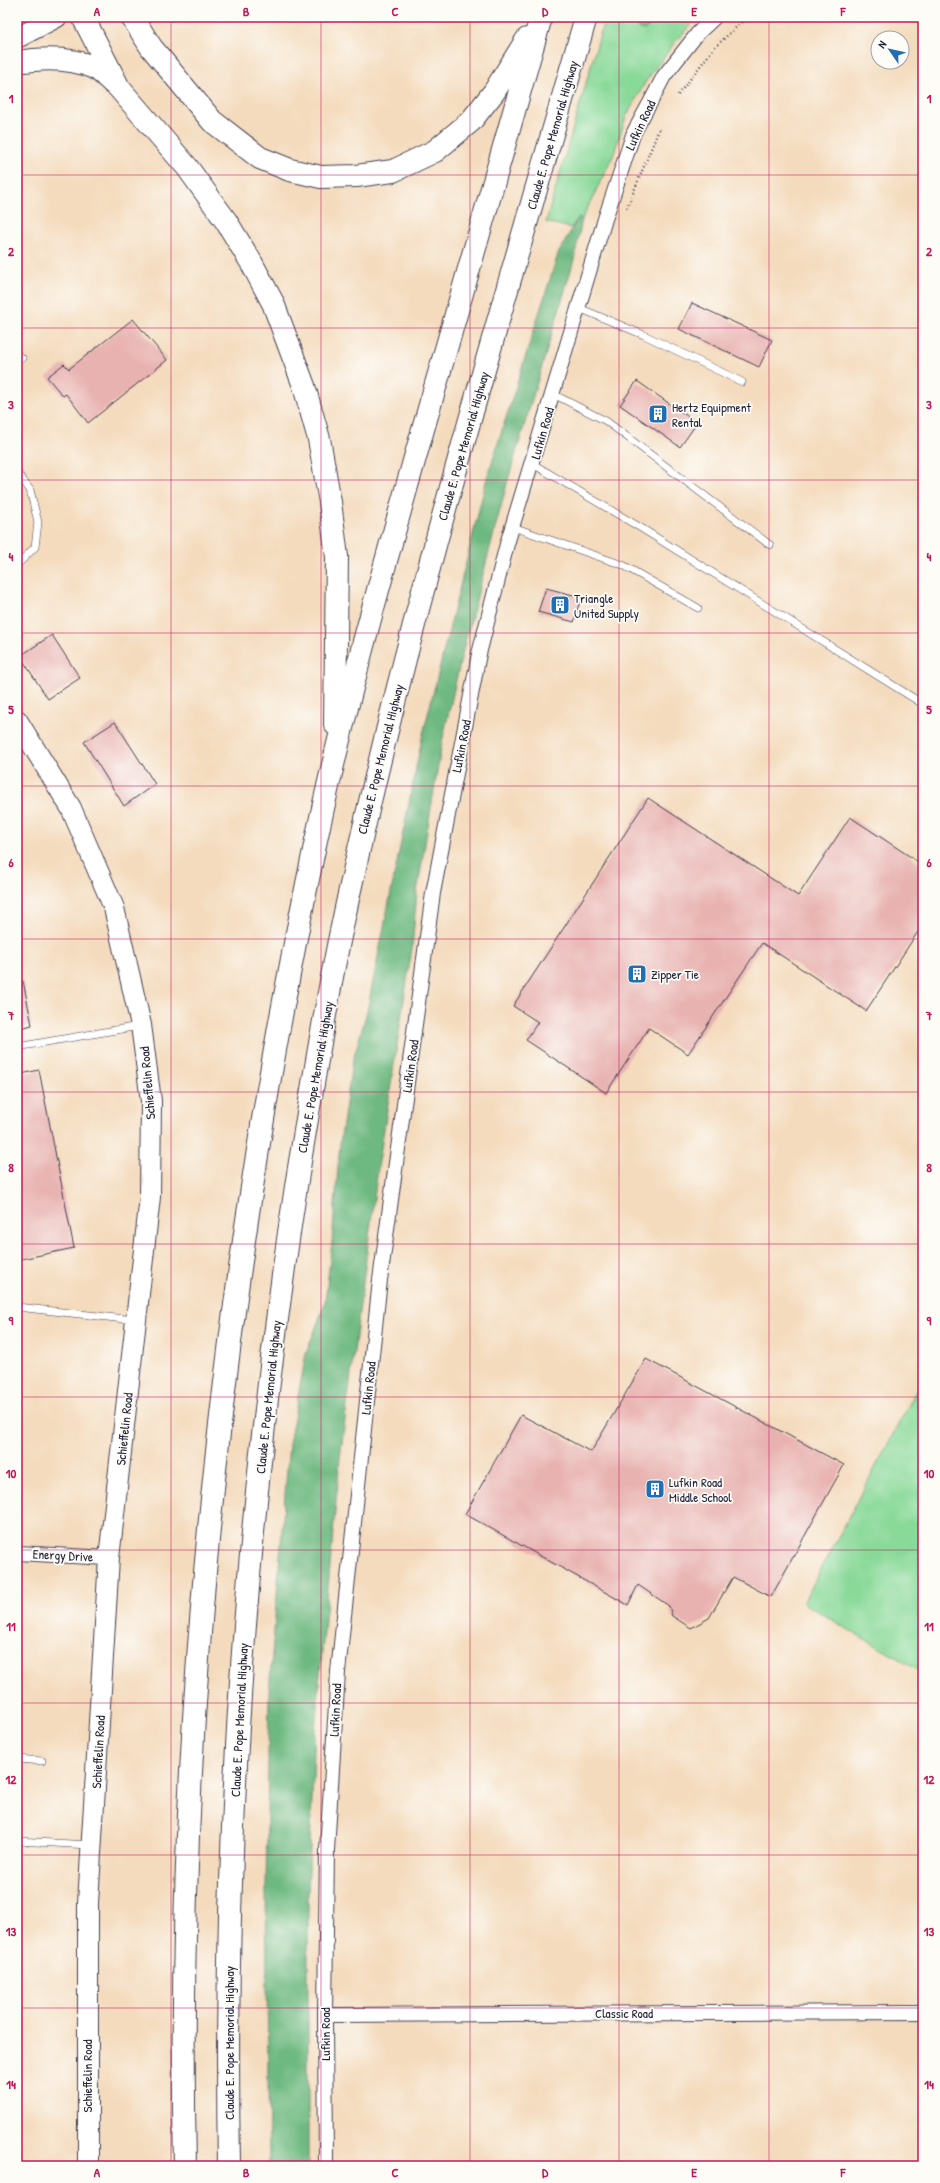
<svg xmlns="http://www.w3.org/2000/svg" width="940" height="2183" viewBox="0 0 940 2183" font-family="'Patrick Hand',sans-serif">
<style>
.green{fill:#89d999;stroke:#567e6a}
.forest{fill:#6eb981;stroke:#486e5e}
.building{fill:#e8b2b0}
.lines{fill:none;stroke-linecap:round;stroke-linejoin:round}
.lane-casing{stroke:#423e4f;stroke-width:8}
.street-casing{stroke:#423e4f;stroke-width:16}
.secondary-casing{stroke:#423e4f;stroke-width:22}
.highway-casing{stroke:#423e4f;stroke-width:24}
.path{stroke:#423e4f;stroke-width:2.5;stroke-dasharray:1 3;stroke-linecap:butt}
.lane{stroke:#fff;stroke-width:7}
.street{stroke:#fff;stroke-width:14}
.secondary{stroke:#fff;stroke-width:20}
.highway{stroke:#fff;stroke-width:22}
.grid{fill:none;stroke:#c2185b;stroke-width:1;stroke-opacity:0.55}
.labels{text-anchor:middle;stroke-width:3.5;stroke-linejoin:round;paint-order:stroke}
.street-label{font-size:13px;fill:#22223b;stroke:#fdfcf7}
.poi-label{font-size:13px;fill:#22223b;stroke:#fdfcf7;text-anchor:start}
.neatline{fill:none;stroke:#c2185b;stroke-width:1.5}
.grid-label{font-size:13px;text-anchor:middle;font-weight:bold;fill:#c2185b}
</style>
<rect width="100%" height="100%" fill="#fdfcf7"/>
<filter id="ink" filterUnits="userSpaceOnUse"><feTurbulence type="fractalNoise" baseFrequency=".025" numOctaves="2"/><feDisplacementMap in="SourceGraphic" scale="8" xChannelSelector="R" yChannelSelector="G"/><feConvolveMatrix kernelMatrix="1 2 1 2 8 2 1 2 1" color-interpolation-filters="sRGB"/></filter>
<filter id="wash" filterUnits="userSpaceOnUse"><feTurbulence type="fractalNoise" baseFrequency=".012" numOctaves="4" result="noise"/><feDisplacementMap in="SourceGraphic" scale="16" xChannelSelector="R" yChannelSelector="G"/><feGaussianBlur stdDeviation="0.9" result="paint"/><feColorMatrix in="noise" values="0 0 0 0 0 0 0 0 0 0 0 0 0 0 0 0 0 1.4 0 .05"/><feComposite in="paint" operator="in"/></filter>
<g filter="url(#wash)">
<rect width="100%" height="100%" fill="#f4dbbe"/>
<path class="green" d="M605,17h32l-2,5 18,1 2,-6h43l-23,25 -29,39 -20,36 -13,39 -31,63 -4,-1 -7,10 -25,-6z
M923,1378v295l-120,-70z"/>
<path class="forest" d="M637,17h18l-2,6 -9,7 -6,-2 -3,-6z
M578,218l4,1 -8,41 -65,216 -46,174 -21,92 -25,150 -5,56 -34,220 -38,290 -25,270 -7,167v271h-39l-3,-277 3,-197 20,-248 17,-90 19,-51 7,-61 8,-99 12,-79 15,-53 55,-273 65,-260 71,-224z"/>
<g id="blocks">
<path class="building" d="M692,303l80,37 -13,27 -80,-38z
M133,319l34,41 -79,63 -22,-29 -3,2 -16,-19 17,-13 5,5z
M637,381l60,42 -17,24 -60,-42z
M546,588l35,9 -7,25 -36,-10z
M52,635l28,43 -32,21 -28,-43z
M115,722l40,62 -31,22 -40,-64z
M648,798l150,98 52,-79 73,48v59l-57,87 -104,-68 -74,111 -39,-26 -43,65 -80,-53 12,-18 -25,-16z
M17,981h6l9,44 -15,4z
M39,1070l35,178 -57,12v-185z
M646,1359l198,106 -73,132 -38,-20 -24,41 -18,10 -19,-12 -3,-10 -31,-21 -10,20 -163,-91 56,-99 70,37z"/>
</g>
</g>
<g filter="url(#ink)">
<use href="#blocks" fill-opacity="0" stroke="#423e4f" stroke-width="1"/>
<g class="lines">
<defs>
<path id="lane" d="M579,308l65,27 98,47
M17,355l5,3
M553,394l53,27 164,124
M533,464l108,64 282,176
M17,472l13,18 8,32 -3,25 -18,18
M513,527l110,38 75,43
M17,745l11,-7
M17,1047l122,-21
M17,1307l117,13
M17,1759l25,2
M17,1841l73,4"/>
<path id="street" d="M17,1553l92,5
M325,2015l598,-3
M326,2166l-1,-151 2,-165 11,-178 42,-392 53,-387 46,-239 28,-110 98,-325 29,-87 17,-31 13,-25 34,-43 17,-16"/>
<path id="secondary" d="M17,38l40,-21
M17,720l54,88 43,100 27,117 10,76 -1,96 -41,361 -21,345v263"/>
<path id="highway" d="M83,17l36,71 68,79 39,54 25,41 22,41 31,83 15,53 11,63 7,55 -2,167
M132,17l19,30 61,74 48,37 30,12 31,7 35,-1 37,-5 42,-20 36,-30 23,-29 33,-53
M17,62c25,-4 54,-5 78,6 7,4 13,11 19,16
M185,2166c-10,-444 38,-888 130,-1321 29,-137 67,-271 105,-405 40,-141 80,-282 121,-423
M229,2166c-6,-330 17,-660 68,-986 13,-80 26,-160 42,-239 65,-312 159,-618 247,-924"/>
</defs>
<use href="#lane" class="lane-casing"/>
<use href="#street" class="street-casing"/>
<use href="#secondary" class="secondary-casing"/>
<use href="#highway" class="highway-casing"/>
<path class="path" d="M678,95l36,-47 33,-31
M627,208l33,-81"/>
<use href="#lane" class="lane"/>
<use href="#street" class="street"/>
<use href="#secondary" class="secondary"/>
<use href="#highway" class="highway"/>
</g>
</g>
<path class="grid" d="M171,17v2149M321,17v2149M470,17v2149M619,17v2149M769,17v2149M17,175h906M17,328h906M17,480h906M17,633h906M17,786h906M17,939h906M17,1092h906M17,1244h906M17,1397h906M17,1550h906M17,1703h906M17,1855h906M17,2008h906"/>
<defs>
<symbol id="building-square" viewBox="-11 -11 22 22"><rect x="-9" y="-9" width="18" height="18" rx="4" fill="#1f6fb2" stroke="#fdfcf7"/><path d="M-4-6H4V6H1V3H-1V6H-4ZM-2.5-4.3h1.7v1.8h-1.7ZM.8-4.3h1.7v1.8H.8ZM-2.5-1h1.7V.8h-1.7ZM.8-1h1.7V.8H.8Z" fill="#fff"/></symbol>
</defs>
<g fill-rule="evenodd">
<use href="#building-square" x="647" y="403" width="22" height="22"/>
<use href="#building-square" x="549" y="594" width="22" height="22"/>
<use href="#building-square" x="626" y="963" width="22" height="22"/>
<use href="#building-square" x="644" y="1478" width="22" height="22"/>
</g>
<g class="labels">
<g class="street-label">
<text transform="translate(640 125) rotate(-65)" y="5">Lufkin Road</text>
<text transform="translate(552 135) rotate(-74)" y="5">Claude E. Pope Memorial Highway</text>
<text transform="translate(542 433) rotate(-74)" y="5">Lufkin Road</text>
<text transform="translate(463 446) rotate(-74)" y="5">Claude E. Pope Memorial Highway</text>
<text transform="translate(461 746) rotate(-79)" y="5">Lufkin Road</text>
<text transform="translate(380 759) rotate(-76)" y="5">Claude E. Pope Memorial Highway</text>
<text transform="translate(410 1066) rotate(-82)" y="5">Lufkin Road</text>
<text transform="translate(315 1077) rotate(-80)" y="5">Claude E. Pope Memorial Highway</text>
<text transform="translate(147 1083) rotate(-95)" y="5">Schieffelin Road</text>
<text transform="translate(368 1388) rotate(-84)" y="5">Lufkin Road</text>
<text transform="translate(268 1397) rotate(-84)" y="5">Claude E. Pope Memorial Highway</text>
<text transform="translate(124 1429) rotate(-84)" y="5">Schieffelin Road</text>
<text transform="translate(63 1555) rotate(3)" y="5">Energy Drive</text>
<text transform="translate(335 1710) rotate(-87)" y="5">Lufkin Road</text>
<text transform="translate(239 1720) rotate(-87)" y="5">Claude E. Pope Memorial Highway</text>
<text transform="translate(98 1752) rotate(-87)" y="5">Schieffelin Road</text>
<text x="624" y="2018">Classic Road</text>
<text transform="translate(325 2034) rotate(-90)" y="5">Lufkin Road</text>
<text transform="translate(229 2043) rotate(-90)" y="5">Claude E. Pope Memorial Highway</text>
<text transform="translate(87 2076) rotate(-90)" y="5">Schieffelin Road</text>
</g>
<g class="poi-label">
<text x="672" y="412">Hertz Equipment<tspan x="672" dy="15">Rental</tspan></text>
<text x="574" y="603">Triangle<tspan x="574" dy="15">United Supply</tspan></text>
<text x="651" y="979">Zipper Tie</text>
<text x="669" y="1487">Lufkin Road<tspan x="669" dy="15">Middle School</tspan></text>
</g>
</g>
<rect width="940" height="2183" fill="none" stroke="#fdfcf7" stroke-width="44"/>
<g transform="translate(890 50) rotate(304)"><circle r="19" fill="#fdfcf7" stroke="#a5a5ac"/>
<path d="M0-3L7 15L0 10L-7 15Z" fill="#1f6fb2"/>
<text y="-6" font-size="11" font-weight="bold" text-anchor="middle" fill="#22223b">N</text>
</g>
<rect x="22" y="22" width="896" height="2139" class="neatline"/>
<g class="grid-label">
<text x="97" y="16">A</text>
<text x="246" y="16">B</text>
<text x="395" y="16">C</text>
<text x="545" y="16">D</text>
<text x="694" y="16">E</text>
<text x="843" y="16">F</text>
<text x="11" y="103">1</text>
<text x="929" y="103">1</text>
<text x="11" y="256">2</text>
<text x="929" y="256">2</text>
<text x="11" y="409">3</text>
<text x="929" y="409">3</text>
<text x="11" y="561">4</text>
<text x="929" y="561">4</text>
<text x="11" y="714">5</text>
<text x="929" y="714">5</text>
<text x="11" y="867">6</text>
<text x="929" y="867">6</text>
<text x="11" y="1020">7</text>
<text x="929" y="1020">7</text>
<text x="11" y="1172">8</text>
<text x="929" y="1172">8</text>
<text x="11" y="1325">9</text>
<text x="929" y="1325">9</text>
<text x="11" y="1478">10</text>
<text x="929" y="1478">10</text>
<text x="11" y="1631">11</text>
<text x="929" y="1631">11</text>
<text x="11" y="1784">12</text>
<text x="929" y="1784">12</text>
<text x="11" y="1936">13</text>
<text x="929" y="1936">13</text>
<text x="11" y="2089">14</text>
<text x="929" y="2089">14</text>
<text x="97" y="2177">A</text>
<text x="246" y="2177">B</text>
<text x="395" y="2177">C</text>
<text x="545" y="2177">D</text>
<text x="694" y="2177">E</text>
<text x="843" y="2177">F</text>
</g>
</svg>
